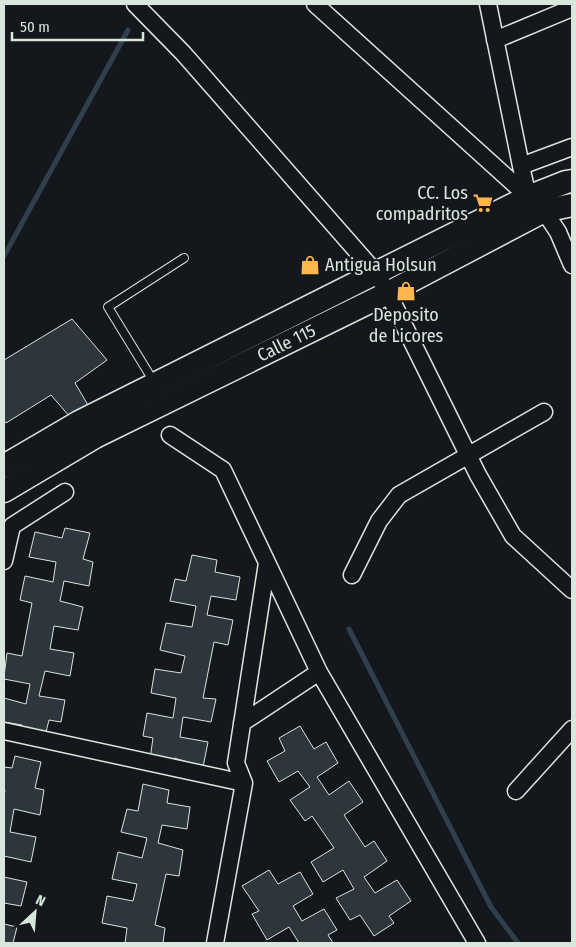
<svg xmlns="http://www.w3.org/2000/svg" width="576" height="947" viewBox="0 0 576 947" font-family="'Fira Sans Condensed',sans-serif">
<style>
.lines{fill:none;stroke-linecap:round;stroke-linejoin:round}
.stream{stroke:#2f3f4d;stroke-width:5}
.building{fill:#2c363c;stroke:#d8e6dc}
.lane-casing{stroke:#d8e6dc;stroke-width:10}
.street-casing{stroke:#d8e6dc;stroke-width:19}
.secondary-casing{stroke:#d8e6dc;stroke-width:25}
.lane{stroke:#14181c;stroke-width:8}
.street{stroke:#14181c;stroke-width:16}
.secondary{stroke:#14181c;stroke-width:22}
.labels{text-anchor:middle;stroke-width:4;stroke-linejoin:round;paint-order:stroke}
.poi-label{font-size:18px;fill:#d8e6dc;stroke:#14181c;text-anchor:end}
.street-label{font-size:18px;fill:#d8e6dc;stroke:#14181c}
</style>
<rect width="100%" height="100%" fill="#14181c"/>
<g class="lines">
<path class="stream" d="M4,256l124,-226
M349,629l142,278 27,36"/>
</g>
<path class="building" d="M72,319l35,41 -32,23 13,22 -18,12 -19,-22 -45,28 -2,-3v-60z
M65,528l25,5 -7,26 10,3 -4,24 -25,-5 -4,20 23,6 -5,23 -24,-4 -4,23 24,4 -4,23 -25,-5 -6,25 26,4 -4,22 -12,-2 -4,16 -25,-6 2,-5 -18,-3v-24l22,6 4,-20 -26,-5v-3l3,-23 15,3 10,-53 -12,-3 5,-24 28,6 3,-20 -27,-5 6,-25 27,6z
M192,555l25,5 -2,12 25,5 -4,23 -25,-4 -4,19 26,5 -5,25 -14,-3 -11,56 13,1 -5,23 -28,-5 -3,20 28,5 -5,25 -29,-9 -1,6 -23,-5 3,-21 -10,-2 4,-23 26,5 3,-20 -25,-5 4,-24 26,4 4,-17 -25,-6 6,-27 26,4 4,-21 -26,-5 5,-22 11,2z
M300,726l14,23 12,-7 12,21 -21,14 12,18 20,-14 14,21 -19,13 21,32 9,-6 13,20 -23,16 11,16 22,-13 14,21 -22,15 5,7 -20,13 -14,-21 -10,5 -14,-22 18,-9 -11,-19 -20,12 -12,-20 23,-14 -22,-32 -7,5 -15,-21 20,-13 -12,-16 -19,11 -12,-21 18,-10 -6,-13z
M15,756l26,6 -6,26 9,2 -4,25 -26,-6 -4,23 26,5 -5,25 -27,-6v2v-61l1,-7h-1v-23l8,1z
M143,784l26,6 -2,13 23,4 -3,22 -25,-4 -4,18 25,7 -4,26 -13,-2 -11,51 10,3 -2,15h-38l2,-15 -25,-5 5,-27 26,5 4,-17 -25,-5 6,-27 24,6 5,-20 -26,-6 6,-23 11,2z
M269,870l9,14 22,-12 13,22 -20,12 9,15 22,-12 13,21 -9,5 5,8h-34l-10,-16 -22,13 -15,-26 7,-3 -17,-25z
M4,877l23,5 -6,24 -17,-3z
M4,924l13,3 -4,16h-9z"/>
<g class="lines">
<defs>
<path id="lane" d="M154,382l-46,-75 76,-49"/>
<path id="street" d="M135,4l48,49 193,220 12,20 90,182 35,61 59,54
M315,4l229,207 14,21 14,33
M488,4l33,162 7,31
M495,40l77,-32
M521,166l51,-19
M170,435l53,35 96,202 158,271
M4,561l8,-35 53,-34
M352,575l27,-54 20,-26 145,-83
M242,723l77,-51
M4,731l240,52
M516,791l56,-62
M215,943l29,-160 -8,-20 31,-200"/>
<g id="secondary">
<path d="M4,466l75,-44 297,-149 152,-76 38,-15 6,-1"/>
<path id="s1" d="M4,491l91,-54 293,-144 156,-82 28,-6"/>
</g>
</defs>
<use href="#lane" class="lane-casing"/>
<use href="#street" class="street-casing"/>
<use href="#secondary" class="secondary-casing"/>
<use href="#lane" class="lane"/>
<use href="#street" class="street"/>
<use href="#secondary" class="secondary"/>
</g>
<defs>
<symbol id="supermarket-bare" viewBox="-9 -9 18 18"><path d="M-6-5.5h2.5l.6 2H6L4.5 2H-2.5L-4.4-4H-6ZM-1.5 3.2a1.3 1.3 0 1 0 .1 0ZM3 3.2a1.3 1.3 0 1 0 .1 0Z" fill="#ffb74d" stroke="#14181c" stroke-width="2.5" paint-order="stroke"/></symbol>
<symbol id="shop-bare" viewBox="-9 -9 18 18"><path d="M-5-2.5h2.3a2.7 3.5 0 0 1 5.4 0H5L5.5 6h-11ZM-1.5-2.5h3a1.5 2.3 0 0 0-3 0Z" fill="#ffb74d" stroke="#14181c" stroke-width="2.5" paint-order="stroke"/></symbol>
</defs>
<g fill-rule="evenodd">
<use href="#supermarket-bare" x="469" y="189" width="28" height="28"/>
<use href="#shop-bare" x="296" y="251" width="28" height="28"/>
<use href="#shop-bare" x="392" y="277" width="28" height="28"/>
</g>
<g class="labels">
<g class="poi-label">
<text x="468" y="199">CC. Los<tspan x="468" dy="21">compadritos</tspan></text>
<text x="325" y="271" text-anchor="start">Antigua Holsun</text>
<text x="406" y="321" text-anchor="middle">Deposito<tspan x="406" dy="21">de Licores</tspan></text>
</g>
<g class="street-label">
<text dy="6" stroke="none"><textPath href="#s1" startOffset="319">Calle 115</textPath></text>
</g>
</g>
<rect width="576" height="947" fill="none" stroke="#d8e6dc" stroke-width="10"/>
<g transform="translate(35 912) rotate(26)" stroke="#14181c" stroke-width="4" paint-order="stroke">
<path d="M0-4L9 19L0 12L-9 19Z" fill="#d8e6dc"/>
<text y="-8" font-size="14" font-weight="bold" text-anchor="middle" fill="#d8e6dc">N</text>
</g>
<path d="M12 32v8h131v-8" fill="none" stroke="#d8e6dc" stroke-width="2.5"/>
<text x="20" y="32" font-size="15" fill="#d8e6dc" stroke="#14181c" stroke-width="4" paint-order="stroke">50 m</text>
</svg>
